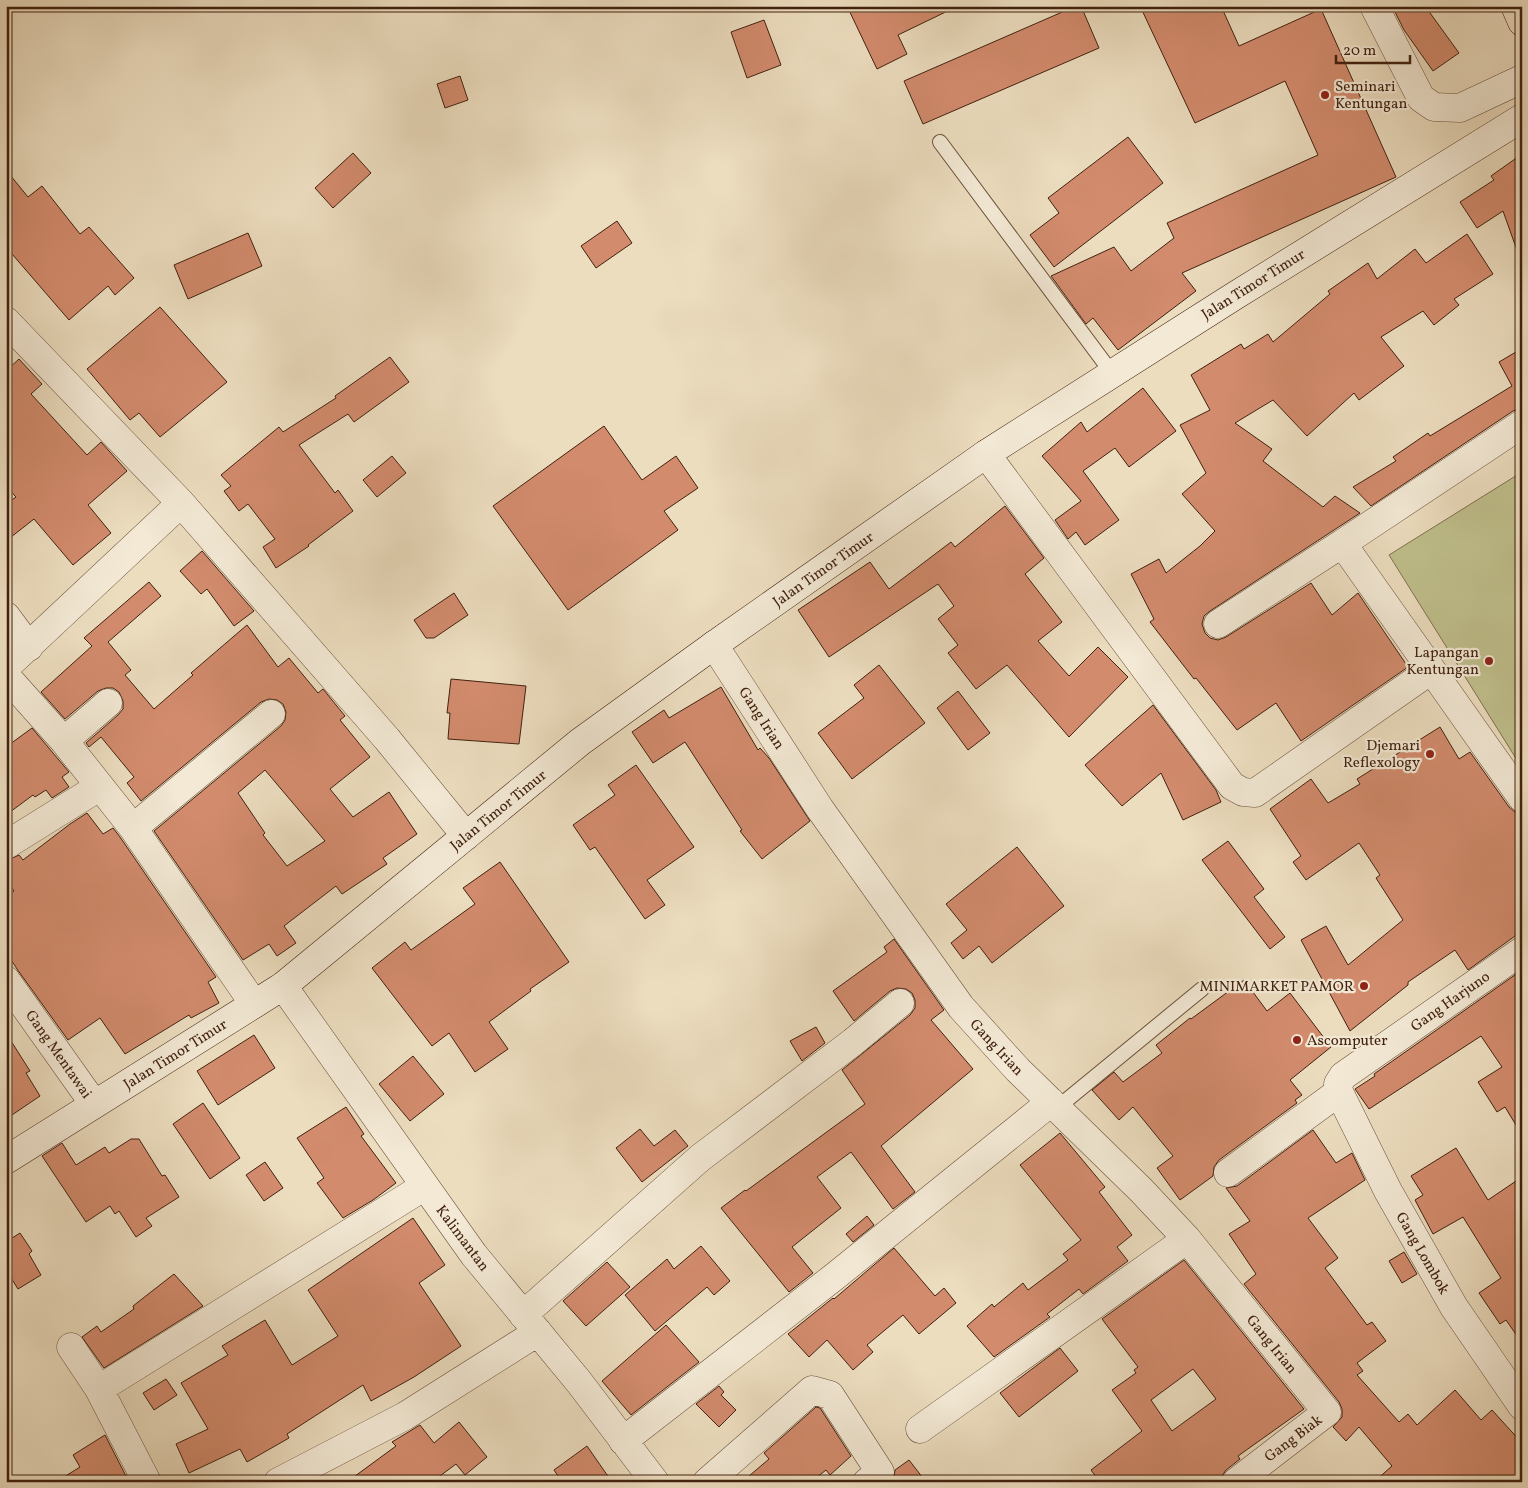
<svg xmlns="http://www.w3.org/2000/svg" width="1528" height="1488" viewBox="0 0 1528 1488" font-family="Vollkorn,serif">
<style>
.garden{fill:#bfbf8c;stroke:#80704e}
.building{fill:#d28b6d;stroke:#41210f;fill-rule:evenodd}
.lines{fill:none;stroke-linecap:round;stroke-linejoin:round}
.lane-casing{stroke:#6c503b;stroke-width:16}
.street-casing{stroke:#6c503b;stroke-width:29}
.secondary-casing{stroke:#41210f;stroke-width:29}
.primary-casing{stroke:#41210f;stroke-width:29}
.lane{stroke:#f3e9d5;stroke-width:14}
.street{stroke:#f3e9d5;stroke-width:28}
.secondary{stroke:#f3e9d5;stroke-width:28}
.primary{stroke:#ecddbf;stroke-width:28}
.poi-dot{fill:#8f2418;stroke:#f3e9d5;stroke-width:2}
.labels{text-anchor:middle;stroke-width:4.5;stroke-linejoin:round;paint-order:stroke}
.poi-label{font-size:15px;fill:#41210f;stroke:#f3e9d5;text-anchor:end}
.street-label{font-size:15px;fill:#41210f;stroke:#f3e9d5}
</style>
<rect width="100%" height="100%" fill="#ecddbf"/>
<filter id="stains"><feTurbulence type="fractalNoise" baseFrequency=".004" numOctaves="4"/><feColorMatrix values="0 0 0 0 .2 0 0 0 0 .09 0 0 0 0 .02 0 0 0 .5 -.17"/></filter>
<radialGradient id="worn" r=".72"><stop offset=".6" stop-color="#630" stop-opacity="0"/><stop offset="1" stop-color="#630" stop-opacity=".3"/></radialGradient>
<path class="garden" d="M1522,472v296l-133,-213z"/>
<path class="building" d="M847,6h111l-60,29 9,19 -30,15z
M1076,6h5l18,42 -176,76 -19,-43z
M1140,6h81l18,40 82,-37 75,168 -214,96 14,18 -78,59 -25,-32 -7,6 -35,-48 63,-29 17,24 43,-33 -7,-15 151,-68 -33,-74 -90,42z
M1392,6h33l34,47 -26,18 -29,-41z
M764,20l17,45 -34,13 -16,-46z
M460,76l8,24 -23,8 -8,-24z
M1128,137l35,46 -109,84 -24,-32 29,-22 -11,-15z
M353,153l18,20 -38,35 -18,-20z
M1522,154v102h-3l-16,-45 -26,17 -17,-26 34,-22 -3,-4z
M6,170l22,27 14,-11 38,48 9,-7 45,51 -19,17 -7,-9 -39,34 -63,-73z
M617,221l15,22 -36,25 -15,-22z
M248,233l14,33 -74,33 -14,-34z
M1467,234l26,40 -39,25 5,6 -25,20 -11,-14 -42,26 23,29 -45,34 -5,-7 -47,43 -34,-36 -38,23 37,26 -9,12 60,46 12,-11 25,17 -150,98 -6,5 -2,8 3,9 5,5 8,2 8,-3 85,-54 21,32 26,-22 50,74 -107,74 -25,-38 -39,27 -41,-52 -2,1 -44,-57 4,-3 -23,-45 28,-15 7,14 34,-27 15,-15 -33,-37 24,-21 -26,-48 30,-15 -19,-35 50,-31 3,5 24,-15 5,8 57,-48 -2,-3 40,-28 9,16 38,-30 11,14z
M160,307l67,75 -67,55 -21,-24 -9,7 -43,-51z
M1516,352l6,11v45l-9,3 -142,95 -18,-19 43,-26 -3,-4 35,-24 2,3 82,-50 -13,-24z
M390,357l19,25 -55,40 -6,-8 -49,31 36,48 3,-3 15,21 -45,34 1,1 -33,22 -13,-21 12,-8 -27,-35 -9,7 -15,-20 7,-5 -10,-11 58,-48 4,5 53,-34 -1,-2z
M19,359l23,25 -11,10 56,61 14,-13 26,29 -39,34 23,28 -38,32 -39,-46 -28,22v-37l10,-7 -10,-11v-115z
M1143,388l33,43 -47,36 -14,-19 -32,23 36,49 -34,25 -9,-13 -8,7 -13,-19 26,-19 -39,-45 39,-34 6,10z
M604,426l38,54 34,-24 22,32 -34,23 14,19 -110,80 -75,-104z
M392,456l14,17 -29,24 -14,-17z
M1005,506l39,52 -19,16 37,48 -24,19 31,35 29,-29 30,30 -59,60 -62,-72 -31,24 -28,-36 10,-8 -20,-26 16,-13 -16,-22 -109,73 -31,-47 72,-48 19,27 62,-47 4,5z
M202,551l52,60 -20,15 -27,-37 -6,5 -21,-23z
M149,582l12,14 -53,46 23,28 -6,5 29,34 39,-34 -2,-2 56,-48 31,42 11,-9 29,35 5,-4 22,27 -5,4 30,37 -40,32 23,28 36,-25 28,42 -34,24 4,6 -45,30 -6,-8 -52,40 12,17 -19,13 -8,-12 -26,16 -89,-129 127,-105 4,-6 1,-8 -3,-8 -6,-4 -8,-1 -8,3 -120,99 -14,-18 7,-6 -33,-40 -12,10 -3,-4 32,-28 5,-6v-8l-4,-9 -6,-4h-7l-8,3 -33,28 -24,-27 51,-46 -8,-8zM265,770l60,71 -38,25 -24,-31 2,-2 -27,-40z
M454,593l14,22 -34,23h-8l-12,-18z
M879,665l46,58 -73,56 -34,-46 46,-35 -10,-13z
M451,679l75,7 -7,58 -71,-5 2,-26h-3z
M721,687l37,63 2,-2 9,10 41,63 -48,38 -22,-28 2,-1 -57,-88 -32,21 -21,-31 32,-22 5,8z
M958,691l32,42 -22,17 -31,-42z
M1153,705l63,85 5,12 -38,18 -22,-47 -39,33 -37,-41z
M1440,727l19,32 11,-7 39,55 6,5 7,1v118l-54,39 -13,-20 -47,32v3l-58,46 -49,-91 25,-14 22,39 55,-45 -27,-42 4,-3 -21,-32 -53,37 -13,-18 8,-6 -31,-47 41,-30 17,24 32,-19 -3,-5z
M32,728l37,44 -7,5 7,10 -17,11 -6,-8 -11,7 -2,-2 -27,20v-68z
M636,765l58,82 -47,33 18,25 -20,14 -50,-72 -5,3 -17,-25 42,-30 -7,-10z
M87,813l16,21 10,-6 7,9 96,140 -8,5 11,21 -28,15 -2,-3 -64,39 -25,-36 -32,22 -51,-71 -11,-17v-56l8,-5 -8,-12v-18l13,-6 4,5 47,-36z
M1228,841l36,48 -10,8 31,40 -15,12 -68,-89z
M1017,847l47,59 -72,57 -13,-17 -16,13 -12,-16 16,-13 -21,-26z
M500,862l69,100 -39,27 1,2 -42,31 19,27 -33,23 -26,-39 -17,13 -60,-78 33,-26 6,8 64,-46 -12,-16z
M894,939l50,71 -13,10 42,49 -92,77 34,46 -22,17 -42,-57 -34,25 24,31 -49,39 21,26 -24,19 -68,-84 24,-18 1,1 119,-87 -23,-34 68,-55 5,-7v-8l-3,-7 -6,-4 -9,-1 -7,3 -36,30 -21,-30 54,-39 -3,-5z
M1522,970v165l-17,-28 -8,5 -19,-30 24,-15 -21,-31 -112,73 -14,-20 20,-13 -1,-2z
M1244,980l23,31 23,-18 41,54 -41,33 12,15 -7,5 2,3 -78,57 -5,7 -1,9 -33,24 -23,-32 16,-12 -40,-49 -14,13 -27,-30 22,-18 9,10 39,-29 -6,-8 34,-27 1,1z
M816,1027l9,16 -23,18 -12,-20z
M6,1033l24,38 -4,2 14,23 -34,23z
M254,1035l21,33 -57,37 -21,-34z
M413,1056l31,38 -34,27 -31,-37z
M203,1103l37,55 -30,21 -37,-55z
M346,1107l18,27 -3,2 35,47 -23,17 -30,18 -26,-35 7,-5 -27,-40z
M640,1129l14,17 21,-16 13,16 -46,36 -26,-34z
M1313,1130l23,33 16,-10 13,27 -57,38 30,40 -13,10 42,57 5,-3 14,19 -29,22 6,8 -6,4 42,47 9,-8 9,11 38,-35 26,30 11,-10 30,33v39h-148l18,-16 -33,-39 -13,14 -13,-14 9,-10v-8l-3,-7 -95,-118 12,-10 -27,-40 21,-13 -24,-33 11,-2z
M1060,1133l45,54 -6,5 33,43 -15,12 11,14 -45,33 -4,-5 -32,25 3,3 -56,40 -27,-31 25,-22 2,3 29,-24 5,7 40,-30 -5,-6 18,-14 -61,-75z
M131,1139h8l23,37 3,-1 14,22 -33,21 6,8 -16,11 -17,-26 -4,3 -5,-8 -24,16 -44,-66 20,-13 14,22 29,-18 4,6z
M1456,1148l32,52 34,-23v166l-16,-23 -6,4 -21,-31 22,-15 -38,-61 -30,17 -18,-34 8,-5 -12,-19z
M265,1162l18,26 -19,13 -18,-26z
M867,1216l7,9 -21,17 -7,-8z
M413,1218l32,47 -26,18 42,63 -47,31 -43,24 -8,-16 -76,49 2,4 -42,24 -7,-13 -51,24 -13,-29 32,-15 -27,-46 47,-28 -6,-9 43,-26 27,45 46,-29 -30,-46z
M20,1233l12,18 -3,3 12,21 -23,14 -12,-19v-28z
M701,1246l29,35 -16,14 -7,-8 -52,44 -30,-36 42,-36 7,10z
M894,1248l41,48 9,-8 12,15 -37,31 -16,-19 -36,30 6,7 -20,18 -26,-30 -18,17 -21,-23 45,-36 1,1z
M1404,1252l13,22 -15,9 -13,-22z
M1184,1260l120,149 -66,47 2,3 -14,11 -4,6 -1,6h-121l-9,-12 51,-39 -30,-41 24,-17 -2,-3 4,-3 -36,-48zM1193,1369l23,30 -44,32 -21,-31z
M607,1262l23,25 -44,39 -23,-25z
M174,1274l29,32 -99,62 -22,-31 15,-11 4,6 33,-23 -1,-3z
M666,1325l33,37 -68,53 -29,-34z
M1060,1348l18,23 -59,46 -19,-24z
M166,1379l11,16 -23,15 -11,-17z
M719,1386l5,6 -3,3 15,15 -17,17 -23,-23z
M816,1407l4,1 31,48 -21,19 -4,-5 -15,12h-69l27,-23 -5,-6z
M459,1422l28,35 -22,18 -9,-11 -24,18h-85l49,-36 -4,-4 28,-17 14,18z
M105,1435l24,47h-73l24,-15 -7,-12z
M587,1446l25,36h-50l-8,-12z
M909,1460l17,22h-34l2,-4 1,-8z"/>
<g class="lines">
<defs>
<path id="lane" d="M940,142l172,231
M1057,1108l145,-119"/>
<path id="street" d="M1374,6l47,92 13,9 26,1 62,-29
M6,321l175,182 206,236 79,97
M1522,424l-179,119 6,10 173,245
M986,454l246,332 11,6 12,1 176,-123
M6,616l23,31
M1218,624l125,-81
M714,645l106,164 141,198 57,63 123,120 46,49 140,173 -91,70
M6,667l175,-164
M6,676l58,65 69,87 121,176
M64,741l44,-38
M133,828l138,-114
M6,845l93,-58
M1522,951l-179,125 -5,8 1,8 49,99 66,116 68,99
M6,980l88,124
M283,986l191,269 105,127 76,100
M1228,1173l111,-81
M523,1315l177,-157 153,-116 47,-39
M71,1347l28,42 326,-203
M99,1389l48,93
M920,1429l267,-190
M623,1441l211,-164 217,-175
M278,1482l127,-66 133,-84
M707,1482l105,-92 18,5 50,77 -13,10"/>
<path id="secondary" d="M6,1160l277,-174 297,-244 134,-97 272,-191 250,-159 286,-177"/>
<path id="primary" d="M1515,6l7,16"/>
</defs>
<use href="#lane" class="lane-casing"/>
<use href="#street" class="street-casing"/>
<use href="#secondary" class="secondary-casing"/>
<use href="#primary" class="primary-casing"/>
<use href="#lane" class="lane"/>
<use href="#street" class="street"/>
<use href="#secondary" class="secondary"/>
<use href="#primary" class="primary"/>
</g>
<g class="poi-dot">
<circle cx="1325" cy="95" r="5"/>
<circle cx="1489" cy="661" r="5"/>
<circle cx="1430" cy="754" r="5"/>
<circle cx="1364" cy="986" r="5"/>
<circle cx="1297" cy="1040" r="5"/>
</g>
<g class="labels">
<g class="poi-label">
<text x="1335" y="91" text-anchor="start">Seminari<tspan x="1335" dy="17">Kentungan</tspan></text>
<text x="1479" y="657">Lapangan<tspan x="1479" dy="17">Kentungan</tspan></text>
<text x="1420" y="750">Djemari<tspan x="1420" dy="17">Reflexology</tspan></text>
<text x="1354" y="991">MINIMARKET PAMOR</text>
<text x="1307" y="1045" text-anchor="start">Ascomputer</text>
</g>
<g class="street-label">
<text transform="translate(1253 284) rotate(-32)" y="5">Jalan Timor Timur</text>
<text transform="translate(823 569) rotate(-35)" y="5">Jalan Timor Timur</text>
<text transform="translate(762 718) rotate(57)" y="5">Gang Irian</text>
<text transform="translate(498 810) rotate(-39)" y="5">Jalan Timor Timur</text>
<text transform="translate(1450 1001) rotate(-35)" y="5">Gang Harjuno</text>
<text transform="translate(997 1047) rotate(47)" y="5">Gang Irian</text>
<text transform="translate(59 1054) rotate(55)" y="5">Gang Mentawai</text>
<text transform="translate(175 1054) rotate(-32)" y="5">Jalan Timor Timur</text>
<text transform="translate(463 1238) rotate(53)" y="5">Kalimantan</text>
<text transform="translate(1423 1253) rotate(60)" y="5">Gang Lombok</text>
<text transform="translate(1272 1344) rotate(51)" y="5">Gang Irian</text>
<text transform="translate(1293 1438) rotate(-37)" y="5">Gang Biak</text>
</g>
</g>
<rect width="1528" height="1488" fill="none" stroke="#ecddbf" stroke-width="25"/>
<rect x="8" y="8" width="1513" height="1473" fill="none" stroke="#41210f" stroke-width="2.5"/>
<rect x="12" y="12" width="1503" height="1463" fill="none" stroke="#41210f"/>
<path d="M1336 55v8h74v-8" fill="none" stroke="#41210f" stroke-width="2.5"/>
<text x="1343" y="55" font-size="15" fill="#41210f" stroke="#f3e9d5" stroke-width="4" paint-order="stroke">20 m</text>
<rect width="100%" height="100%" filter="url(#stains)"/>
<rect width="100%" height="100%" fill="url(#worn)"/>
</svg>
